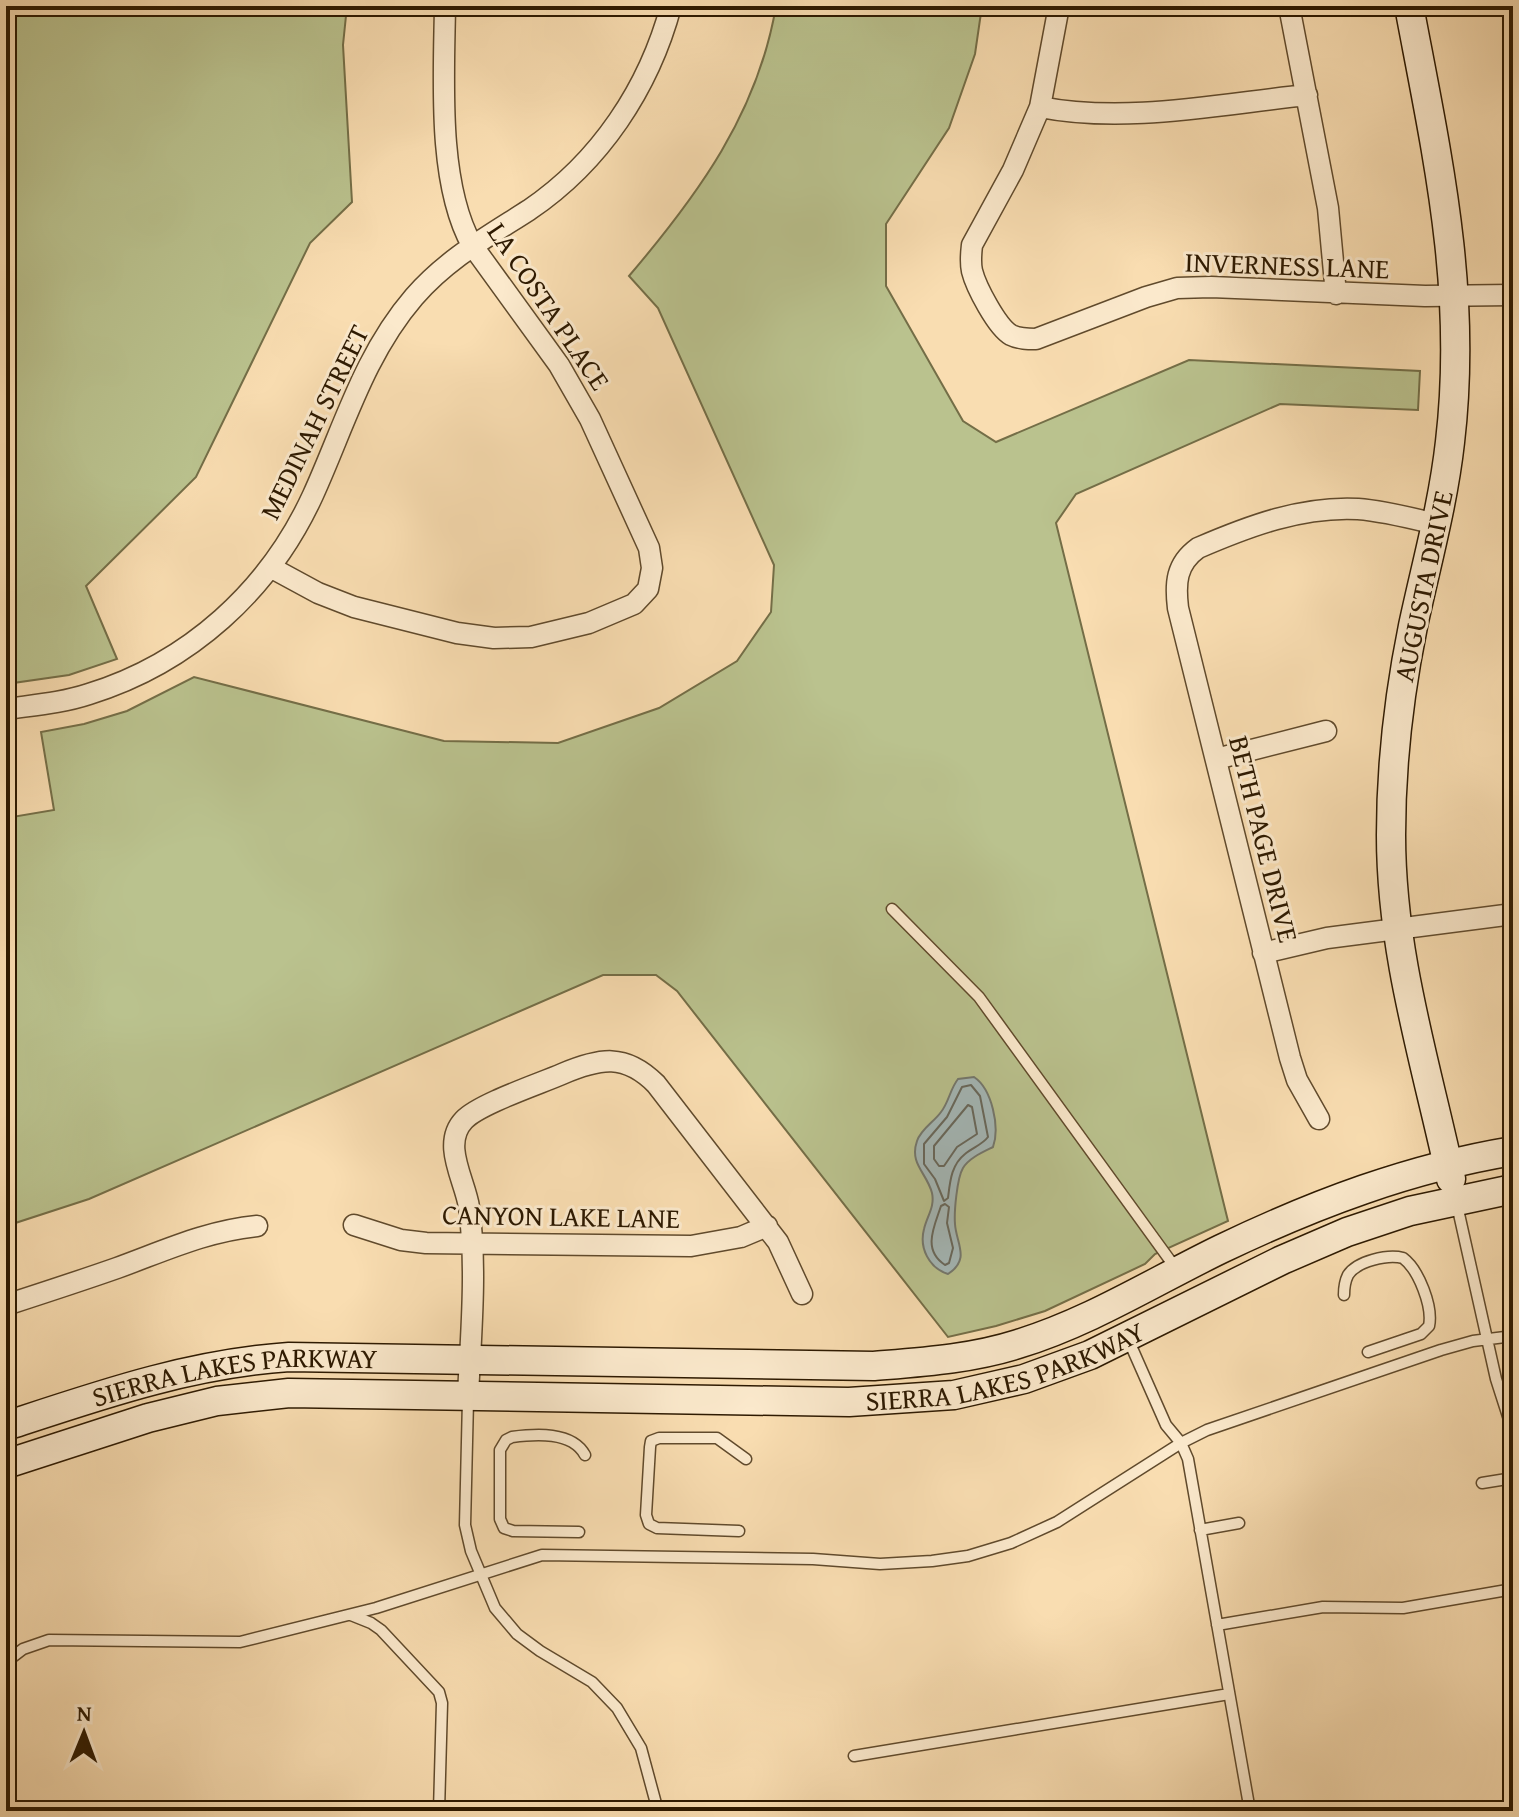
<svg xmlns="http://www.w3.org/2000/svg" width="1519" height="1817" viewBox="0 0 1519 1817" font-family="'Gentium Book Plus',serif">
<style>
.green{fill:#bac28e;stroke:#746e47;stroke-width:2}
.water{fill:#a4b8b8;stroke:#74786e;stroke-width:2}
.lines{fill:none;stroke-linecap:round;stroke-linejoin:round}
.shore{stroke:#68685c;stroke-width:2}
.lane-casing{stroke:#604a2c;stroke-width:13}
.street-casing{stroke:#604a2c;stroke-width:23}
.secondary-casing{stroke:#2d1900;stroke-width:31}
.lane{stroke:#fbe9cc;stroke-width:10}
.street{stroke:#fbe9cc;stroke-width:20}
.secondary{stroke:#fbe9cc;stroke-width:28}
.labels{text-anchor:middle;stroke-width:6;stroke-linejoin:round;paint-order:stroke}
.street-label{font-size:28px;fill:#2d1900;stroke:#fbe9cc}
</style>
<rect width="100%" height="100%" fill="#f9ddb1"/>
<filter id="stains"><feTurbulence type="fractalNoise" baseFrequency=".0025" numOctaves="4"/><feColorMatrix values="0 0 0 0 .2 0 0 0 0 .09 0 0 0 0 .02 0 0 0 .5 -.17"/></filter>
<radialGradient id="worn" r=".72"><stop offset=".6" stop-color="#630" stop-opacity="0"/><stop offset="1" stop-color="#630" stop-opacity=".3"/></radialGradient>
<path class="green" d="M6,6h341l-4,39 9,157 -42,41 -114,234 -110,109 31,73 -48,16 -63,9z
M776,6h206l-7,48 -26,74 -63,96v62l77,135 33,21 193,-82 231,11 -2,39 -138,-6 -204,90 -20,29 172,698 -73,33 -10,10 -100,47 -49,15 -48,11 -271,-346 -21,-16h-53l-514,224 -83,27v-408l48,-8 -13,-78 43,-8 43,-13 67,-34 250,64 114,2 101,-35 78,-47 34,-49 3,-47 -116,-257 -29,-32c69,-81 129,-163 147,-270z"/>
<path class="water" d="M974,1077c18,12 26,50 19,70 -10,5 -24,11 -30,21 -6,10 -9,44 -8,56 1,19 16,35 -7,50 -19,-6 -29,-26 -24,-45 3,-13 11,-22 8,-36 -5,-20 -23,-29 -15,-52 4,-12 17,-19 24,-29 8,-10 9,-23 17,-33z"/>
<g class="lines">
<path class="shore" d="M971,1085l9,11 8,41c-6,8 -15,10 -23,17 -14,11 -15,28 -17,44l-4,3 -9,-22 -11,-15v-20l23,-27 15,-30z
M968,1105l4,2 5,27 -20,13 -13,19h-5l-5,-7v-13z
M945,1204l4,3 -2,16 6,25 -4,15 -4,2c-23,-15 -11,-38 -4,-59z"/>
<defs>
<path id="lane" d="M892,909l87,88 198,273
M1457,1205l39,174 17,53
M1344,1295c0,-7 1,-14 4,-20 9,-14 40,-21 55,-17 16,12 30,49 26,68l-8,8 -53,18
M1128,1339l38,86 15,18 7,16 62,352
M468,1400l-3,125 6,26 24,57 22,26 23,17 52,31 25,26 24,40 17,63
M1482,1483l31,-5
M1200,1530l39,-7
M739,1531l-82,-3 -8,-4 -3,-9 4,-68 1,-6 8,-3h58l29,21
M579,1532l-66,-1 -9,-3 -4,-9v-69l6,-10 6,-3c23,-3 60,-6 73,18
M351,1615l20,8 10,7 58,62 3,11 -3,108
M1217,1625l106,-18 80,1 110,-19
M6,1662l17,-13 26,-9 191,2 136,-34 166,-53 271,4 67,5 52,-3 36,-5 43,-13 46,-21 124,-79 26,-13 234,-80 32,-9 40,-5
M854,1756l375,-62
M6,1779l3,32"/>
<path id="street" d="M1059,6l-19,101 -27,63 -41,75c-1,9 -2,17 0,26 4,16 25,56 39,64 8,4 17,4 25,4l110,-42 31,-9 34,-1 214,9 88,-1
M1289,6l39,202 8,86
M1040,107c86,17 180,-3 267,-12
M270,567l48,26 36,14 103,26 37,5 37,-1 58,-14 45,-19 14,-15 4,-21 -3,-20 -59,-129 -31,-54 -87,-120c-35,-62 -28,-168 -27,-239
M6,709c28,-4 56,-6 83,-15 100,-31 180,-103 224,-199 31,-68 51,-140 101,-198 33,-38 73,-60 115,-87 71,-48 120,-122 142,-204
M1216,759l110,-28
M1263,953l64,-15 186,-24
M1319,1119l-22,-39 -7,-22 -112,-450c-3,-25 -2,-44 20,-60 51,-22 104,-42 160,-39 26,2 53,9 78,15
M354,1225l47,15 25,3 265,3 50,-9 26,-11
M6,1305c37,-12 74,-24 111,-37 47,-17 89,-37 140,-42
M468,1395c3,-61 9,-127 1,-188 -4,-27 -28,-63 -5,-87 15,-16 75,-36 98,-46 38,-16 63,-21 94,10l122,158 24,52"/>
<g id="secondary">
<path d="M1409,6c28,149 59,283 41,436 -7,63 -24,123 -37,184 -14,69 -22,139 -22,209 0,120 35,228 60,344"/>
<path id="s1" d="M6,1426c94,-31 183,-62 283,-69l585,9c48,-4 97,-7 144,-22 72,-22 135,-62 203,-95 94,-45 189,-81 292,-98"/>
<path id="s2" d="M6,1464l142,-46 69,-17 72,-8 560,9 105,-7 70,-16 66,-24 192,-95 65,-28 63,-21 103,-22"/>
</g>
</defs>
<use href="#lane" class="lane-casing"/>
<use href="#street" class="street-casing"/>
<use href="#secondary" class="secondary-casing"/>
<use href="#lane" class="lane"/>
<use href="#street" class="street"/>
<use href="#secondary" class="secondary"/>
</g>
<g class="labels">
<g class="street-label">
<text transform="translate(1287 265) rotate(2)" y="10">INVERNESS LANE</text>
<text transform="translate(549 306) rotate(56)" y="10">LA COSTA PLACE</text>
<text transform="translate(314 422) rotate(-64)" y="10">MEDINAH STREET</text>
<text transform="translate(1423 586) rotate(-78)" y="10">AUGUSTA DRIVE</text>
<text transform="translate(1264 839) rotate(76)" y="10">BETH PAGE DRIVE</text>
<text transform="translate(561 1216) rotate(1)" y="10">CANYON LAKE LANE</text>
<text dy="10" stroke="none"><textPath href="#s2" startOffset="1014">SIERRA LAKES PARKWAY</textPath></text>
<text dy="10" stroke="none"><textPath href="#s1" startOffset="236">SIERRA LAKES PARKWAY</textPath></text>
</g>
</g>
<rect width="1519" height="1817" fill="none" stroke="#f9ddb1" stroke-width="32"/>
<rect x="8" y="8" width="1503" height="1801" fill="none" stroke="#2d1900" stroke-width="4"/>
<rect x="16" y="16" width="1487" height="1785" fill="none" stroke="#2d1900" stroke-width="2"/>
<g transform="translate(84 1733) rotate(1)" stroke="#fbe9cc" stroke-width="6" paint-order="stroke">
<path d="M0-6L14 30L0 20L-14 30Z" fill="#2d1900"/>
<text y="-12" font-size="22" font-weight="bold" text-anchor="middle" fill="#2d1900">N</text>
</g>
<rect width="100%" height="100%" filter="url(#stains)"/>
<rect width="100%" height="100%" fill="url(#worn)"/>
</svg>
